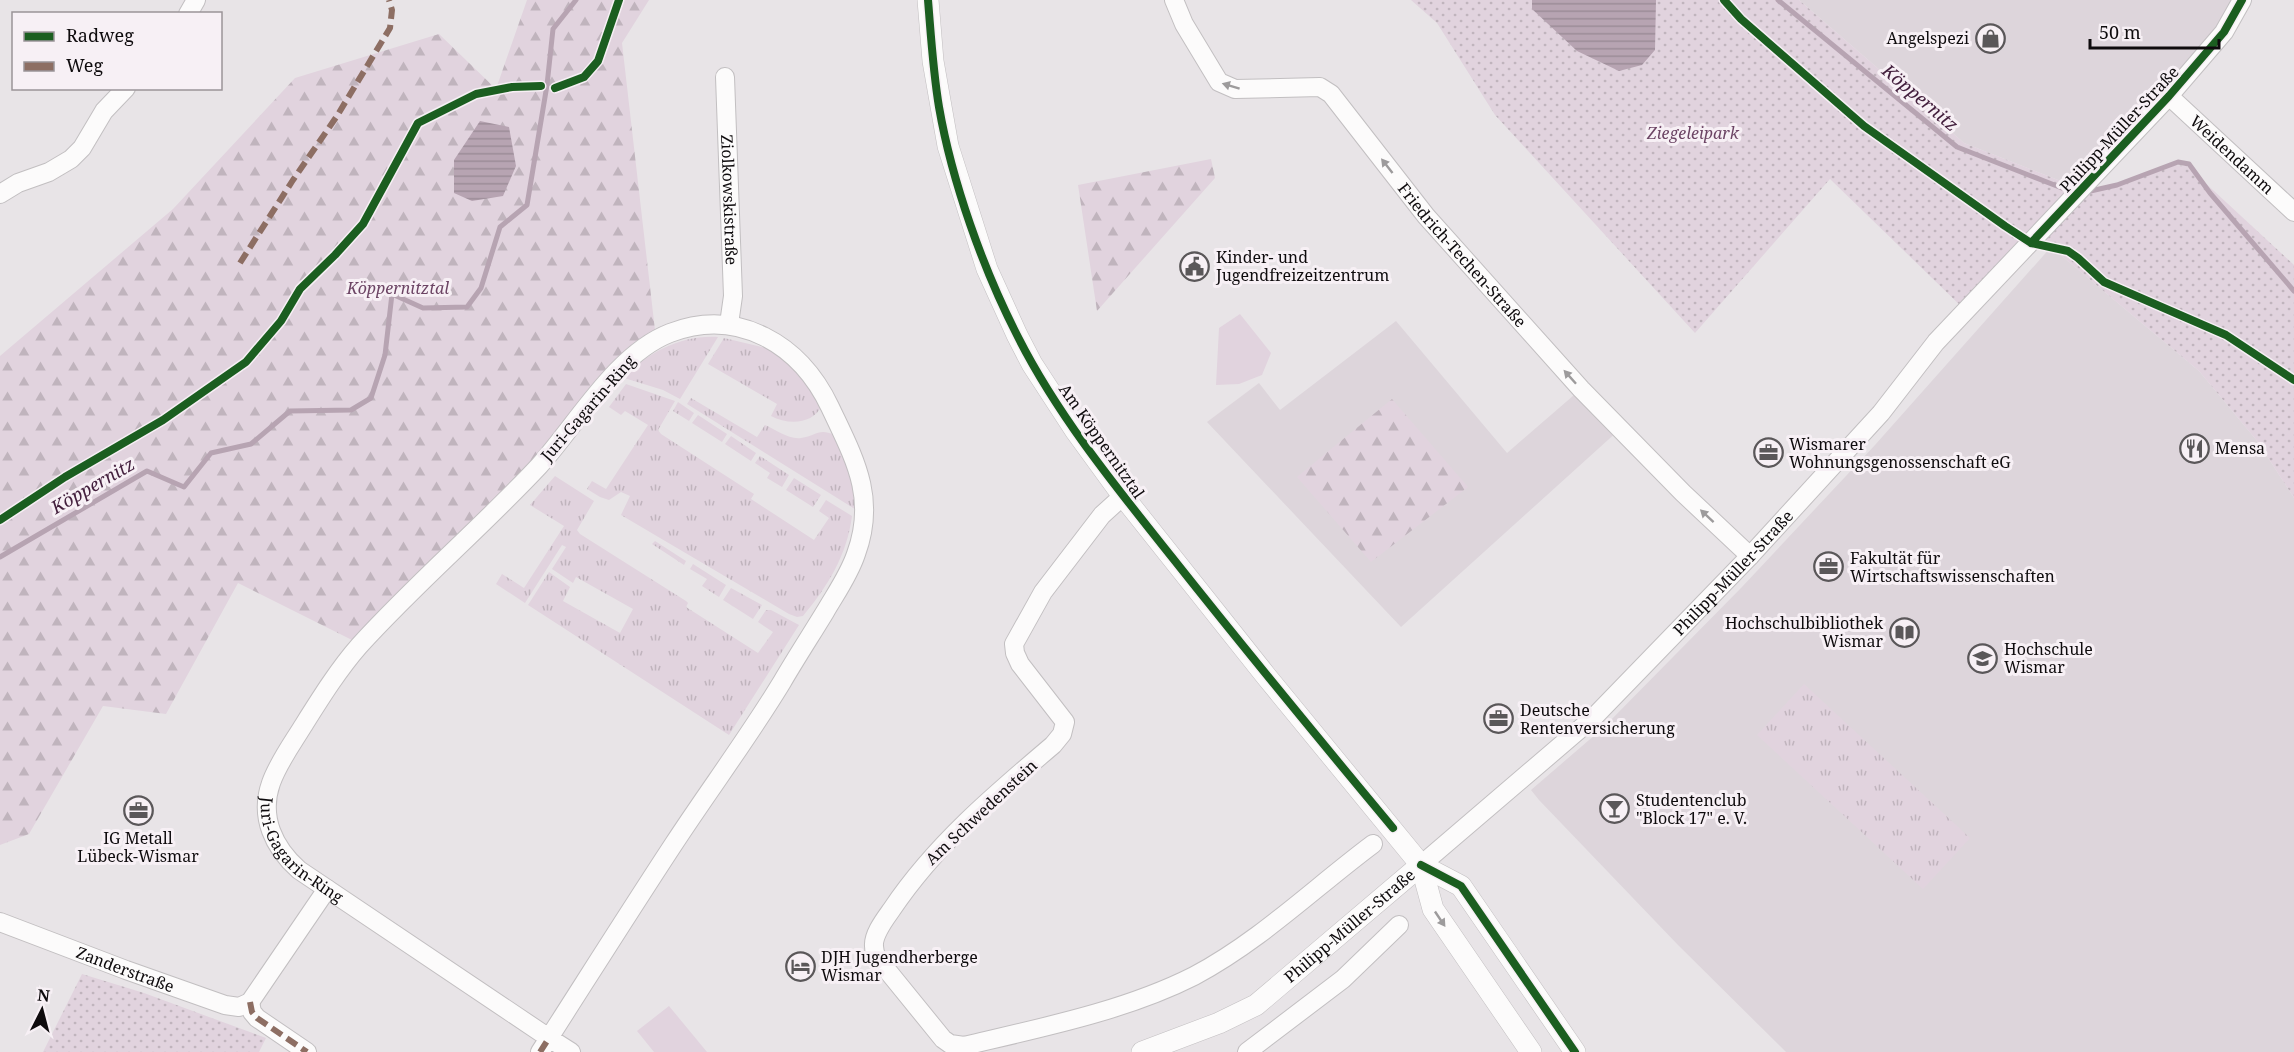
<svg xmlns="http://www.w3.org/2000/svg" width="2294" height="1052" viewBox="0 0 2294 1052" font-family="'Noto Serif',serif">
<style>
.built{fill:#ddd5db}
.grass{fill:url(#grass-tufts)}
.forest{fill:url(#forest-firs)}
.park{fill:url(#park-dots)}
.garden{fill:#e1d3de}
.water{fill:url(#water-rules)}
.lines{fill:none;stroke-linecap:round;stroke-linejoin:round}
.stream{stroke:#b7a4b2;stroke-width:5}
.minor-casing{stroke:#c2bfc1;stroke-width:20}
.tertiary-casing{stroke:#c2bfc1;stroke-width:22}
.minor{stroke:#fcfbfb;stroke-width:18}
.tertiary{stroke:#fcfbfb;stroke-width:21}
.quiet{stroke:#8d6e63;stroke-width:6;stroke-dasharray:12 6;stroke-linecap:butt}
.cycleway-casing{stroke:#f7f0f5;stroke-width:11}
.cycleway{stroke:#1b5e20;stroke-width:8}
.oneway{fill:#9d9b9c}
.labels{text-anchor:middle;stroke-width:6;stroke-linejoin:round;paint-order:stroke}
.poi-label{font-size:16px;fill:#0e0b0d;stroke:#f7f0f5;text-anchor:start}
.street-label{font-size:16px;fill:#0e0b0d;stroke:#f7f0f5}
.park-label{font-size:16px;font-style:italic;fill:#6c4464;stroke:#f7f0f5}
.water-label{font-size:18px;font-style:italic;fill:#44203e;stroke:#f7f0f5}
</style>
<defs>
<pattern id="grass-tufts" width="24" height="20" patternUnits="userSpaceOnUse" patternTransform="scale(1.5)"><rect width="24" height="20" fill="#e1d3de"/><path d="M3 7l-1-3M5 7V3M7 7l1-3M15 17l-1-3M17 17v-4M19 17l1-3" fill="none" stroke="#c0b4bd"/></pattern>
<pattern id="forest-firs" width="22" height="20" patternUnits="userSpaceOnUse" patternTransform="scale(1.5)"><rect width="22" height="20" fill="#e1d3de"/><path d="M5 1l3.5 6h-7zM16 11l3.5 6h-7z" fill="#c0b4bd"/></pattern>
<pattern id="park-dots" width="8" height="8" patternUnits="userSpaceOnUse" patternTransform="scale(1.5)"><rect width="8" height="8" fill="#e1d3de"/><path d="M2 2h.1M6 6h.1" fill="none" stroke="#c0b4bd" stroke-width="1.8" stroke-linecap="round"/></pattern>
<pattern id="water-rules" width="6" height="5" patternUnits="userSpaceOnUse" patternTransform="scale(1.5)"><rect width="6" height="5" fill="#b7a4b2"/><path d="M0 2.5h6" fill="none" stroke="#9c8c98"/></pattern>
</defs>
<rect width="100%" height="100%" fill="#e8e4e7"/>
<path class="built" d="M1799,0h443l-161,189 -117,-46z
M2051,247l148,124 59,71 36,56v554h-508l-108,-107 -139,-145 -8,-10 72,-62 138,-140 134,-143z
M1396,321l111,132 74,-64 38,41 -218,197 -194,-205 52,-39 21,27z"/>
<path class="grass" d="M718,337l-38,62 -17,-9 -42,-13c29,-24 58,-42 97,-40z
M724,338l42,10 22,12 34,45c-9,20 -34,20 -51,11l6,-12 -69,-40z
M626,384l49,17 -17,29 3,4 93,60 -3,5 63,41 15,-22 -10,-7 7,-11 26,16c-5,39 -24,70 -49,100l-6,1 -8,-3 -168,-99 9,-19 -9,-4 -12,8 -9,-3 -13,-8 5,-8 14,8 42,-64 -23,-14 -4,4 -12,-8z
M691,398l66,39 8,-12c9,4 25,15 36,13 16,-2 17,-11 36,-2l13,27 8,48 -171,-107z
M678,402l16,11 -5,8 -16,-10z
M698,415l29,19 -5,8 -30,-19z
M731,436l25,17 -5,8 -26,-17z
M760,456l29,19 -7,12 -15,-9 3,-5 -15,-10z
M555,476l39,25 -17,29 3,4 106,67 2,2 -2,4 72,46 15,-21 -15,-10 8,-12h5l28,15 -70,110 -201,-130 21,-33 21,15 -7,14 57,32 13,-24 -57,-32 -3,6 -21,-14 14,-22 -4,-2 -37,58 -29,-19 6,-10 22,14 40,-62 -34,-21z
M794,478l27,17 -8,12 -27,-17z
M655,541l31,20 -2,4 -32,-21z
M693,564l33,21 -7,12 -17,-11 5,-7 -17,-10z
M731,588l31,17 -9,14 -30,-19z
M1804,684l166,154 -47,51 -166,-154z"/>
<path class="forest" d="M527,0h122l-27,43 34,296 -300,303 -118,-59 -72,131 -63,-8 -74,128 -29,11v-489l173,-147 122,-131 144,-44 57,55z
M1211,159l4,19 -118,133 -19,-126z
M1392,399l76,88 -97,75 -74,-85z"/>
<path class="park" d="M1411,0h388l165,143 117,46h30l64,-24 12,1 107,99v233l-36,-56 -59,-71 -148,-124 -20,-4 -65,68 -136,-132 -135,154 -200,-218 -58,-92z
M82,974l62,19 122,45 -7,14h-216z"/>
<path class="garden" d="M1240,314l31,39 -9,22 -23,9 -23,1 3,-57z
M669,1006l38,46h-53l-17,-21z"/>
<path class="water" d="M1532,0h124l-1,50 -13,15 -23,6 -42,-20 -45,-42z
M480,121l29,6 7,39 -13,30 -31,5 -18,-8v-33z"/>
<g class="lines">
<path class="stream" d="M1778,0l179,147 105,41
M2086,192l31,-7 61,-23 11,2 21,29 84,98
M0,557l147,-86 37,16 27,-34 40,-9 39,-33 61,-1 20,-12 14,-43 7,-61 31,14 44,-1 14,-19 19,-61 27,-22 20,-120 6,-56 23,-29"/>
<defs>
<g id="minor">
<path id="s1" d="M1174,0l10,24 35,58 16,7 85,-2 11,7 95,122 155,173 102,104 67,63"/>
<path d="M188,14l8,-14"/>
<path id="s2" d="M725,77l8,219 -4,28"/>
<path id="s3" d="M2169,96l125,116"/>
<path d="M0,194l18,-11 31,-11 22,-13 11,-11 22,-37 22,-23"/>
<path d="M1123,496l-21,19 -59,77 -29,52 1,9 5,11 45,58 -3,12 -9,11c-59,50 -118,100 -161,164 -7,10 -19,25 -18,37 0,4 2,10 4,13l65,80 7,5 14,2c76,-18 161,-35 230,-70 66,-35 120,-88 179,-132"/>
<path id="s4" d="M1421,865l173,-148 156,-161 131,-143 55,-71 233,-246 55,-64 18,-32"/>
<path id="s5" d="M0,922l126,48 99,35 14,2 11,-5 77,-113"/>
<path d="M250,1002l2,10 5,6 50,34"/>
<path id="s6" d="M540,1052l9,-14c41,-64 82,-129 124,-193 36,-55 75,-107 109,-163 14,-24 29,-47 43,-70 11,-19 24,-37 31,-58 21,-57 -2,-96 -26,-147 -30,-63 -92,-100 -160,-74 -54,21 -93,91 -131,133 -58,62 -123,117 -180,180 -21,24 -39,53 -56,80 -11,18 -25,37 -32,57 -12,34 3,65 28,87l250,168 22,14"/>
<path d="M1247,1052l96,-73 56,-54"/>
</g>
<g id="tertiary">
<path d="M928,0l5,61 15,85 39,123 30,66 15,29 43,66 48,66 143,180 155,189 12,44 98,143"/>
<path d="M1421,865l40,21 114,166"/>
<path id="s7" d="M1142,1052l77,-29 37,-18 165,-140"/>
</g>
</defs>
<use href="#minor" class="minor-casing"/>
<use href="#tertiary" class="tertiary-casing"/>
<use href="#minor" class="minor"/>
<use href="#tertiary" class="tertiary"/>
<path class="quiet" d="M240,263l53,-83 44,-64 53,-88 2,-18 -3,-10
M250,1002l2,10 5,6 50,34
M540,1052l9,-14"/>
<defs>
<path id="cycleway" d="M928,0c3,36 5,71 11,107 13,75 44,162 79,230 40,79 98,150 153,219 73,92 147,182 222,272
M1724,0l17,19 123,107 141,100 26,17 37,8 10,7 26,24 122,53 68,45
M555,88l29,-11 14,-16 21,-61
M2031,243l138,-147 55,-64 18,-32
M0,520l65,-43 98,-57 83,-58 35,-41 19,-32 35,-34 28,-31 55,-101 58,-29 36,-7 29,-1
M1421,865l40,21 114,166"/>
</defs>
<use href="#cycleway" class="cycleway-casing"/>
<use href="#cycleway" class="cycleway"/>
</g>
<defs><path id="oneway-solid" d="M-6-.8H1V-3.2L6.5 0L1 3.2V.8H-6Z" transform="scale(1.5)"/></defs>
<g class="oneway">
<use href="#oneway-solid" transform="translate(1231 86) rotate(-163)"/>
<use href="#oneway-solid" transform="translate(1387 166) rotate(-128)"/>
<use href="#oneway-solid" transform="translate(1570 377) rotate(-132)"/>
<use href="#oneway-solid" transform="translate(1707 516) rotate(-137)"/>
<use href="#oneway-solid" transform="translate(1440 919) rotate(56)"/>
</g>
<defs>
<symbol id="shop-ring" viewBox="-11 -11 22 22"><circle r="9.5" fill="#f7f0f5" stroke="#5a5759" stroke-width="1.5"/><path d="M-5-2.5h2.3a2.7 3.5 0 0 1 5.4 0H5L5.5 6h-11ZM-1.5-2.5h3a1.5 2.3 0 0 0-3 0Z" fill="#5a5759"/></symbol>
<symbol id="civic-ring" viewBox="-11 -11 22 22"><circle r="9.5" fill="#f7f0f5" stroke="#5a5759" stroke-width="1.5"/><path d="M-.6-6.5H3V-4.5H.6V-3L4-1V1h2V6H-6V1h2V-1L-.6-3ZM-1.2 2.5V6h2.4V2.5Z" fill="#5a5759"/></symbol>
<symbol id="restaurant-ring" viewBox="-11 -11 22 22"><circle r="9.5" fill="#f7f0f5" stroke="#5a5759" stroke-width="1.5"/><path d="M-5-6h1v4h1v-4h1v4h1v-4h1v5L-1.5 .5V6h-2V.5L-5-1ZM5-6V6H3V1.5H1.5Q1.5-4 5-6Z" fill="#5a5759"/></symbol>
<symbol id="office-ring" viewBox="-11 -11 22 22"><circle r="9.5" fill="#f7f0f5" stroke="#5a5759" stroke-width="1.5"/><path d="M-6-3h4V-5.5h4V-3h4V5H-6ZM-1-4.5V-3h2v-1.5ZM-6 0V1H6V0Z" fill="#5a5759"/></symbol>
<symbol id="library-ring" viewBox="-11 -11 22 22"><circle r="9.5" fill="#f7f0f5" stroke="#5a5759" stroke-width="1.5"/><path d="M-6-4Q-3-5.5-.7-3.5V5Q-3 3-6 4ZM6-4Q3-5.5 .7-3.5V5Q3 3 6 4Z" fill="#5a5759"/></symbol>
<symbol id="university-ring" viewBox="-11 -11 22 22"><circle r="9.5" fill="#f7f0f5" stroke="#5a5759" stroke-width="1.5"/><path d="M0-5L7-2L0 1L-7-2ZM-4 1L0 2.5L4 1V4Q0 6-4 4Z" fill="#5a5759"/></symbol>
<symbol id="bar-ring" viewBox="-11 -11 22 22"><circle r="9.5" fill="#f7f0f5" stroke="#5a5759" stroke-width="1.5"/><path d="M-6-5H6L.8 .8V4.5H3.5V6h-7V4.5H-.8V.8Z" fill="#5a5759"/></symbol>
<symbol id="hotel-ring" viewBox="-11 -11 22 22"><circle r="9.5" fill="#f7f0f5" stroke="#5a5759" stroke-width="1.5"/><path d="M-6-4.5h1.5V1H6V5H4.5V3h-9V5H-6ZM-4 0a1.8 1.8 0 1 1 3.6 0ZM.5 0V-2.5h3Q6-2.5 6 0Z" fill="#5a5759"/></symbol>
</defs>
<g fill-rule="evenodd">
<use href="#shop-ring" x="1974" y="22" width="33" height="33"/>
<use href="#civic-ring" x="1178" y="250" width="33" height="33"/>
<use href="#restaurant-ring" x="2178" y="432" width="33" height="33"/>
<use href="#office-ring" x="1752" y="436" width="33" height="33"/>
<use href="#office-ring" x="1812" y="550" width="33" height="33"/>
<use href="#library-ring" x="1888" y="616" width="33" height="33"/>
<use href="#university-ring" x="1966" y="642" width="33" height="33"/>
<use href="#office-ring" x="1482" y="702" width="33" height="33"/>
<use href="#bar-ring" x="1598" y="792" width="33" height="33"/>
<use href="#office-ring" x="122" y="794" width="33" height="33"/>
<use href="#hotel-ring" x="784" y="950" width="33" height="33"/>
</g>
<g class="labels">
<g class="poi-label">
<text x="1969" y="44" text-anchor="end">Angelspezi</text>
<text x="1216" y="263">Kinder- und<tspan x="1216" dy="18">Jugendfreizeitzentrum</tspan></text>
<text x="1789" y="450">Wismarer<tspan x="1789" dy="18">Wohnungsgenossenschaft eG</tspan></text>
<text x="2215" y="454">Mensa</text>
<text x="1850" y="564">Fakultät für<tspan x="1850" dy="18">Wirtschaftswissenschaften</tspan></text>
<text x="1883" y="629" text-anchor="end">Hochschulbibliothek<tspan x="1883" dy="18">Wismar</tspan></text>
<text x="2004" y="655">Hochschule<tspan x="2004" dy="18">Wismar</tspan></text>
<text x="1520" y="716">Deutsche<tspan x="1520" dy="18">Rentenversicherung</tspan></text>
<text x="1636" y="806">Studentenclub<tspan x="1636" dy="18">"Block 17" e. V.</tspan></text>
<text x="138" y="844" text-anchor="middle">IG Metall<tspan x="138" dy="18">Lübeck-Wismar</tspan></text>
<text x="821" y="963">DJH Jugendherberge<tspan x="821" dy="18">Wismar</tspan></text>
</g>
<g class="street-label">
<text transform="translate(2119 129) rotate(-47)" y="6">Philipp-Müller-Straße</text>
<text dy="6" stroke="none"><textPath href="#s3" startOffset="86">Weidendamm</textPath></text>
<text dy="6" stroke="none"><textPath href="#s2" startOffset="123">Ziolkowskistraße</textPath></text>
<text dy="6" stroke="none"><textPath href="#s1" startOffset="417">Friedrich-Techen-Straße</textPath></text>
<text transform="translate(588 408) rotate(-49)" y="6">Juri-Gagarin-Ring</text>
<text transform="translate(1102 441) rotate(55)" y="6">Am Köppernitztal</text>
<text dy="6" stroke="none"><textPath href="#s4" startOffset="428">Philipp-Müller-Straße</textPath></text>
<text transform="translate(981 812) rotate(-43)" y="6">Am Schwedenstein</text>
<text dy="6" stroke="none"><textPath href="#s6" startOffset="1628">Juri-Gagarin-Ring</textPath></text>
<text dy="6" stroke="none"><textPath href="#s7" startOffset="246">Philipp-Müller-Straße</textPath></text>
<text dy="6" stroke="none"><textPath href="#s5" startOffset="134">Zanderstraße</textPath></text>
</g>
<g class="park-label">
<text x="1693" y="139">Ziegeleipark</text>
<text x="398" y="294">Köppernitztal</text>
</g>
<g class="water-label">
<text transform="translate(1920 98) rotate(40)" y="6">Köppernitz</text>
<text transform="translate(93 486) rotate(-30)" y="6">Köppernitz</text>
</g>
</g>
<rect x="12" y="12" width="210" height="78" fill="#f7f0f5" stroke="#9a9498" stroke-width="1.5"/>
<rect x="24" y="32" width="30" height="9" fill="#1b5e20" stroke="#9a9498" stroke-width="1.5"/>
<text x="66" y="42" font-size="18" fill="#0e0b0d">Radweg</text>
<rect x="24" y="62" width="30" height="9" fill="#8d6e63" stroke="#9a9498" stroke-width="1.5"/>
<text x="66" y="72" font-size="18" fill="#0e0b0d">Weg</text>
<g transform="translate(42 1010) rotate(6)" stroke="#f7f0f5" stroke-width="4.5" paint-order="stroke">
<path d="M0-4.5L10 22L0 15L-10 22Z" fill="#0e0b0d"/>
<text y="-9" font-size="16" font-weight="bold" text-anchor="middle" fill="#0e0b0d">N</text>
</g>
<path d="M2090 39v9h129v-9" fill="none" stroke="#0e0b0d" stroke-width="3"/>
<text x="2099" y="39" font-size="18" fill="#0e0b0d" stroke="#f7f0f5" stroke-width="4.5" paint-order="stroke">50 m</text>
</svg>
